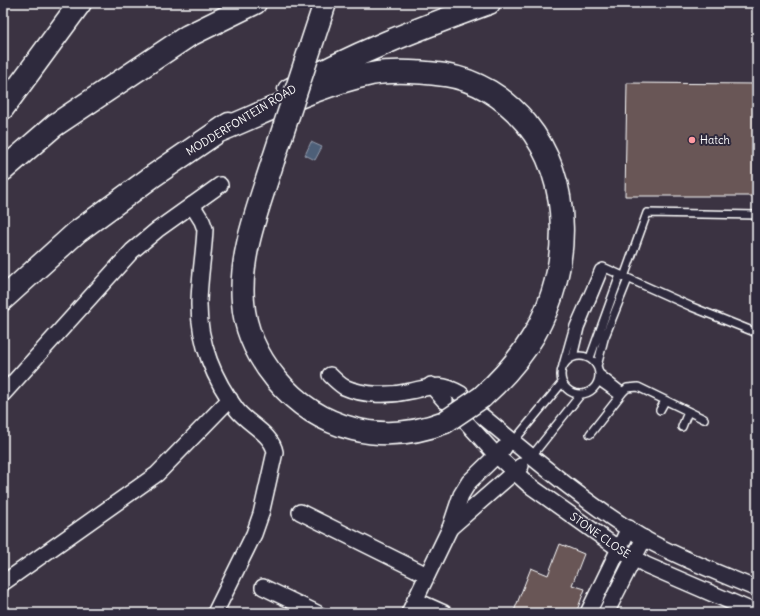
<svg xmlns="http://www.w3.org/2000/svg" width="760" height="616" viewBox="0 0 760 616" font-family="Delius,sans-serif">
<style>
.water{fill:#4e5e78;stroke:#959eae}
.building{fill:#695757;stroke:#fff}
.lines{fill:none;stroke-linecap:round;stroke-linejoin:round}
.lane-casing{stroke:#fff;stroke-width:10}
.street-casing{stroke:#fff;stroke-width:18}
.primary-casing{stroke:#fff;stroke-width:25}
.lane{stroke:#2f2a3d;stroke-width:7}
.street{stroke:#2f2a3d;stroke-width:15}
.primary{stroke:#2f2a3d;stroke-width:22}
.primary-bridge-casing{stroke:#fff;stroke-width:25;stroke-linecap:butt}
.primary-bridge{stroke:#2f2a3d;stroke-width:22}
.poi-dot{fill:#ff9aa2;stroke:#2f2a3d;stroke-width:1.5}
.labels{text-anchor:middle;stroke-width:4;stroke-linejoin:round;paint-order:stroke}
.street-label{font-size:11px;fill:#fff;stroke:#2f2a3d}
.poi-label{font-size:11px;fill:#fff;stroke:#2f2a3d;text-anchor:start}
</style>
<rect width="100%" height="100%" fill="#3b3342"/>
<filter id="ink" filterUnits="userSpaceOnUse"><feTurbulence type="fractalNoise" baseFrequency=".025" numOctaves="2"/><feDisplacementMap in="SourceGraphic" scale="8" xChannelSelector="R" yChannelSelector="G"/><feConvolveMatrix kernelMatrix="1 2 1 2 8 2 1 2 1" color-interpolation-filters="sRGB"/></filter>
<g filter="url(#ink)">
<path class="water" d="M311,142l11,5 -7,13 -10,-5z"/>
<path class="building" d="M627,83l130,1v112h-132z
M560,544l24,10 -12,31 13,4 -9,24h-57l-5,-2 17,-43 17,7z"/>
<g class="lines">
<defs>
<path id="lane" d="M624,277l23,-64 110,2
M561 375a19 19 0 1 1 38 0a19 19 0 1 1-38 0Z
M573,357l7,-29 24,-58
M590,358l30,-83
M563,365l11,-39 25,-57 4,-2 89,40 65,26
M597,366l7,-27 24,-60
M599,373l24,19
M598,381l21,15
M660,410l5,-9
M682,427l6,-15
M590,434l33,-42 4,-4 11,-1 66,32
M513,442l49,-59
M531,457l50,-63"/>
<g id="street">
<path d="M192,205l10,16 3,8c-1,25 -6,51 -6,76 0,38 15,75 38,105 11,14 35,24 38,42l-14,62 -7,20 -39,79"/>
<path d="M330,375c4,4 9,9 14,12 20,9 46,9 67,4 22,-5 30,-9 50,3"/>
<path d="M431,385l14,16"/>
<path d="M3,394l129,-143 25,-21 63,-45"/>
<path d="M481,415c52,43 104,88 162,123 36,20 76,35 114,51"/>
<path id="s1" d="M467,423l29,32 33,30 90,64 27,16 111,48"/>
<path d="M300,512l127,63"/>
<path d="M450,528l71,-62"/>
<path d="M3,583l154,-109 73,-75"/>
<path d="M263,587l54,26"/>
<path d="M415,600l29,13"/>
<path d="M409,613l41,-85 11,-33 8,-13 35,-34"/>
<path d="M588,613l41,-85"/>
<path d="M606,613l38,-75"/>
</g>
<path id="primary" d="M289,90c63,-36 131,-62 200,-87
M3,108l77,-105
M217,132c49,-20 102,-47 154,-58 23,-4 50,-2 74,1 32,5 60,23 81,48 48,59 45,148 8,212 -14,24 -32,44 -52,62
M273,161c-14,45 -34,93 -30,141 2,29 15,55 33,77 43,52 107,67 169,43
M3,170l52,-45 133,-89 67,-33
M3,299l74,-67 76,-56 76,-52"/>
</defs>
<use href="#lane" class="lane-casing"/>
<use href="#street" class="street-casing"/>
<use href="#primary" class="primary-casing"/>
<use href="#lane" class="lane"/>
<use href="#street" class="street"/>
<use href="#primary" class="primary"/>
<defs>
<path id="primary-bridge" d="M273,161l52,-158
M445,422l37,-25"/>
</defs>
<use href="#primary-bridge" class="primary-bridge-casing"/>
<use href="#primary-bridge" class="primary-bridge"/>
</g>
</g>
<circle class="poi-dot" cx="692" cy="140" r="4"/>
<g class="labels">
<g class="street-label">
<text transform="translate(241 120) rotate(-31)" y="4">MODDERFONTEIN ROAD</text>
<text dy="4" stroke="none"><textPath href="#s1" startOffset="175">STONE CLOSE</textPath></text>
</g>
<g class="poi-label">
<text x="700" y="144">Hatch</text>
</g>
</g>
<rect width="760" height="616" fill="none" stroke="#2f2a3d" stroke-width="16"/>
<rect x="8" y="8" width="744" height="600" fill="none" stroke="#fff" stroke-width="1.5" filter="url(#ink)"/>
</svg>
